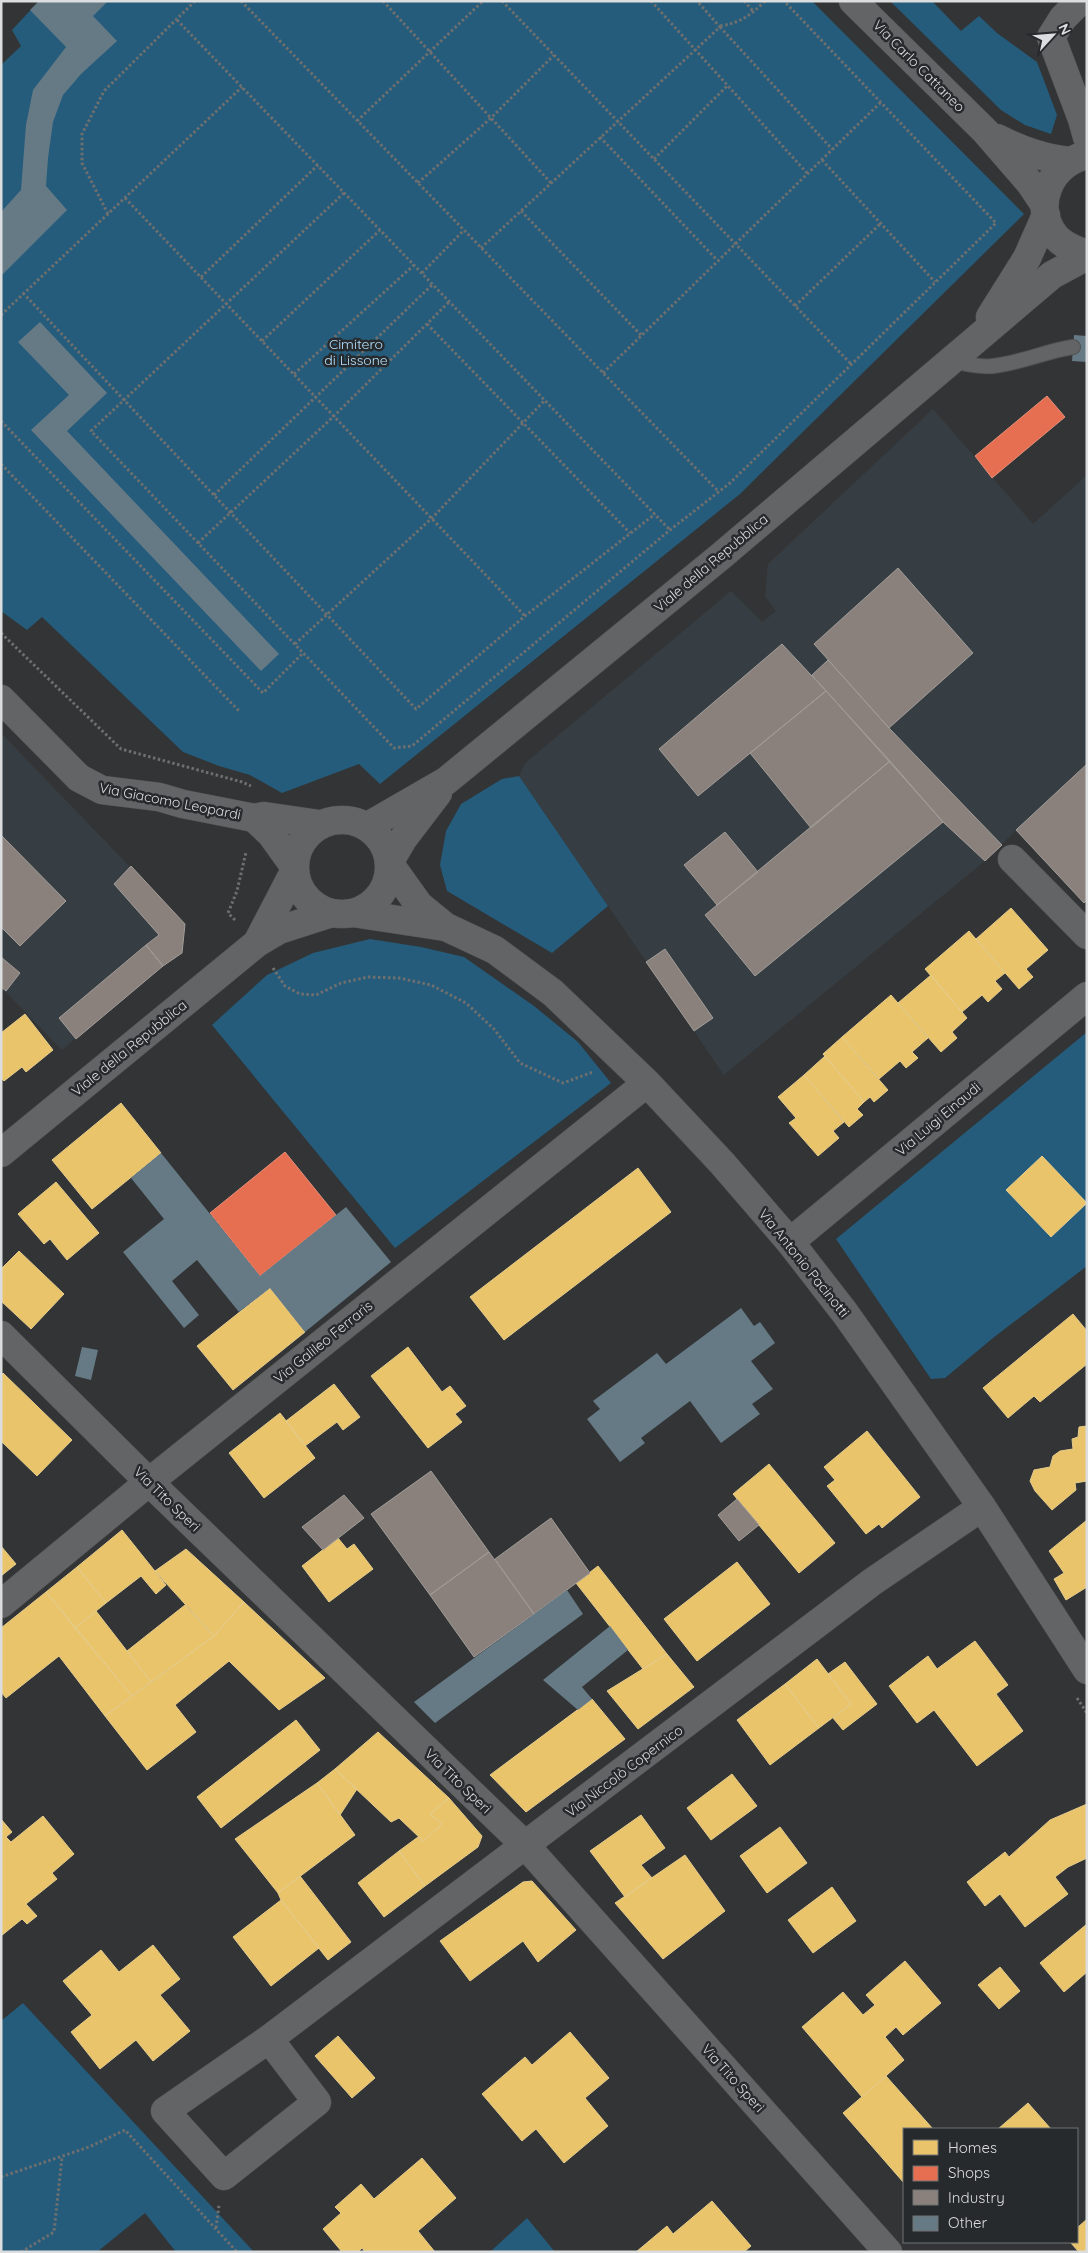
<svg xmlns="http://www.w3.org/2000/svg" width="1088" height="2253" viewBox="0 0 1088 2253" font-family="Quicksand,sans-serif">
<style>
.built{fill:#373e43}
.green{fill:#265c7b}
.homes{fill:#e9c46a;stroke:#e5cc8d}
.shops{fill:#e76f51;stroke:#e3907b}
.industry{fill:#8a817c;stroke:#a29d99}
.building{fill:#667a86}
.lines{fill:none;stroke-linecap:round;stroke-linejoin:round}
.lane-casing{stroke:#515253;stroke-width:16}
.street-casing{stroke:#515253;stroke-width:29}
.secondary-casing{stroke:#515253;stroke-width:29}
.path{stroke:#6e6f6f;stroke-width:3;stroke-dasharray:2.5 2.5;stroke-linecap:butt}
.lane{stroke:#636465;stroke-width:14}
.street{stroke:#636465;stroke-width:28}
.secondary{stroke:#636465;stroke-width:28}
.labels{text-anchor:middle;stroke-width:5;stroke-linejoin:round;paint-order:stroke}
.street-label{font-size:14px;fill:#dbddde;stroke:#272a2c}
.park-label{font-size:14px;fill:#b4e1ff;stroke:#272a2c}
</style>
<rect width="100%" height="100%" fill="#323435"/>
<path class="built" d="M933,409l100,115 54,-49v431l-71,-76 -31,31 -261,214 -205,-299 6,-13 206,-172 31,31 14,-11 -11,-15 3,-32z
M1,733l184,191 -3,29 -19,13 -101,84 -61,-63z"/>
<path class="green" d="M39,1h773l212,213 -284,280 -360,290 -21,-20 -77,29 -32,-18 -31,-9 -36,-14 -141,-135 -15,13 -26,-19v-546l20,-19 -9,-16z
M890,1h42l29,30 18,-15 18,17 40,29 20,53 -6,19 -26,-9 -24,-15z
M519,776l89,130 -56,47 -105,-62 -7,-26 6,-34 15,-27 41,-25z
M370,939l51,8 43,10 70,49 44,36 33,41 -216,165 -183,-223 55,-50 46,-22z
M1087,1032v234l-94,72 -48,40 -14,1 -95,-140z
M23,2003l231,249h-78l-31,-39 -48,39h-96v-231z
M527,2218l28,34h-65z"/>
<path class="homes" d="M1011,908l37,42 -22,19 7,8 -14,12 -43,-50z
M969,931l36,42 -10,8 7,8 -14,13 -6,-7 -20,17 -37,-43z
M931,975l36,43 -15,14 5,6 -16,14 -43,-49z
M891,995l37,43 -16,14 6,6 -12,10 -6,-7 -21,18 -37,-42z
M25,1014l28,36 -27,22 -4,-5 -18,14 -3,-3v-45z
M842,1037l46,53 -14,12 -4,-5 -6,5 -41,-48z
M825,1056l39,46 -7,7 6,6 -14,12 -45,-52z
M804,1075l40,47 -11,9 6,7 -21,18 -29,-33 7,-5 -18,-21z
M121,1103l40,50 -69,56 -40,-49z
M1042,1156l45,47 -36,34 -45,-47z
M638,1168l33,44 -167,128 -34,-43z
M56,1182l43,51 -32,27 -17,-21 -6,5 -26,-30z
M19,1251l45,43 -33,35 -30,-28v-32z
M270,1288l35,44 -72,58 -36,-44z
M1073,1314l14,17v33l-47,38 -6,-6 -26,22 -25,-30z
M408,1347l34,45 8,-6 16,20 -11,8 7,8 -34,26 -57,-72z
M3,1373l69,67 -35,36 -36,-35v-66z
M334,1384l26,33 -17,13 -6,-8 -32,24 -19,-25z
M280,1413l35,45 -51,40 -35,-45z
M1087,1426v55l-12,2 1,7 -24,20 -17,-19 -5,-10 4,-11 16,-3 3,-11 7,-5 13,-2 -1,-10 6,-2 1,-10z
M867,1431l53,66 -38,31 -3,-4 -13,10 -39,-48 8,-6 -11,-13z
M769,1464l66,79 -36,30 -66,-79z
M1087,1520v67l-21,13 -12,-21 10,-6 -15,-22z
M122,1530l44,55 -10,9 -15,-18 -35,27 -29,-36z
M338,1538l9,11 7,-5 19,25 -44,33 -27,-36z
M1,1546l15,18 -15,12z
M186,1549l58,53 -30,34 -59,-65z
M737,1562l33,42 -73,57 -33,-42z
M598,1566l69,88 -24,15 -67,-86z
M77,1567l29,36 -31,25 -29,-36z
M46,1592l86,104 -27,20 -46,-60 -53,42 -5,-6v-64z
M244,1602l81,76 -46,32 -50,-49 -54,44 21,27 -49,38 -42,-54 109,-80z
M185,1605l29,31 -63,46 -24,-31z
M96,1611l55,71 -19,14 -57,-68z
M975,1641l33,44 -12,9 27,37 -46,35 -43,-56 -17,13 -28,-37 39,-30 9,13z
M667,1654l27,33 -56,42 -31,-38z
M817,1659l34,45 -32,24 -34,-44z
M845,1662l32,42 -34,26 -10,-12 18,-14 -23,-30z
M785,1684l34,44 -49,37 -33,-45z
M592,1699l33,40 -99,73 -36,-37z
M296,1720l24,30 -99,78 -24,-31z
M378,1732l71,66 -19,16 12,10 -19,17 -24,-23 -8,4 -56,-53z
M335,1769l22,20 -17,26 -23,-32z
M732,1774l25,32 -46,34 -24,-32z
M317,1783l38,52 -77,58 -43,-54z
M449,1798l33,38 -4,11 -53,39 -26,-35 19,-14 5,4 19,-17 -12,-10z
M1087,1804v54l-19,9 -13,10 13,17 -43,33 -25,-33 -15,12 -18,-24 38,-30 4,5 41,-37z
M641,1815l24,33 -24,17 11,13 -27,19 -35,-46z
M43,1816l31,38 -22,19 5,6 -31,25 11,12 -10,8 -5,-5 -21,17v-117l11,13 -6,5 5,5z
M780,1827l27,36 -40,30 -27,-37z
M399,1851l26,35 -41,31 -26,-34z
M685,1855l40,56 -62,48 -48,-56z
M300,1876l51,66 -23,18 -47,-60 -3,-7z
M532,1881l44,49 -38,32 -15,-21 -53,40 -30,-40 83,-59z
M832,1887l24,34 -43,32 -25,-33z
M281,1900l38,48 -48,38 -38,-49z
M1087,1924v48l-23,20 -24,-29z
M153,1945l27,34 -20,16 30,36 -37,30 -17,-21 -36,29 -29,-37 21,-17 -29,-34 38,-31 18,22z
M905,1961l36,42 -38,32 -7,-8 -11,10 19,23 -42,37 -60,-70 41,-35 20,23 12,-10 -9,-10z
M1000,1967l20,24 -21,18 -21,-24z
M570,2032l39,46 -24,20 23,28 -44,37 -28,-34 -14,12 -40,-47 43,-37 7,8z
M338,2036l37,42 -23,20 -37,-42z
M886,2076l47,53h-29v54l-61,-70z
M1028,2103l23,26h-53z
M422,2158l34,40 -38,33 17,21h-70l-3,-4 -4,4h-16l-19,-23 18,-16 -6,-6 26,-23 13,15z
M712,2201l39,45 -7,6h-108l31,-26 6,8z
M1087,2219v33h-8l-9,-10h7v-14z"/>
<path class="shops" d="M1047,396l18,21 -73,61 -17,-22z
M285,1152l51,63 -76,61 -50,-63z"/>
<path class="industry" d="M898,568l75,85 -84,75 -75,-84z
M782,644l44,47 -128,105 -39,-47z
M828,660l61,68 113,117 -17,16 -42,-39 -131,-147z
M826,691l64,70 -79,67 -61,-75z
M890,761l53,61 -188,154 -50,-61z
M1087,764v136l-3,3 -68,-73z
M725,832l33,40 -41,33 -33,-40z
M1,835l65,66 -46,45 -19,-19z
M131,866l54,58 -3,29 -19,13 -17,-21 13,-10 -45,-51z
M146,945l17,21 -87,73 -17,-21z
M665,949l48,69 -19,13 -48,-69z
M1,957l19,16 -14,18 -5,-4z
M431,1471l58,81 -59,43 -59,-81z
M344,1495l20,23 -41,32 -21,-23z
M737,1499l22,26 -20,16 -21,-26z
M551,1518l39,55 -56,41 -39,-55z
M489,1552l45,62 -60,43 -44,-62z"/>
<path class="building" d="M39,1h69l-15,15 24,25 -36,33 -18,21 -10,27 -5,36 -2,28 21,24 -66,66v-64l20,-22 5,-65 7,-35 33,-43 -36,-37z
M40,322l67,71 -40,38 212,223 -18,17 -230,-241 38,-35 -51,-53z
M1074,335l13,1v26l-15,-1z
M161,1153l99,123 86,-69 45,55 -86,70 -35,-44 -31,24 -42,-52 -25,21 27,34 -15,13 -61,-76 41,-33 -33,-41z
M741,1308l13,18 6,-4 15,21 -24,18 22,28 -21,15 8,10 -39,29 -31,-42 -49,37 4,5 -25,19 -33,-43 13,-10 -7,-8 64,-48 9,11z
M82,1347l16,3 -7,30 -16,-4z
M567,1590l16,24 -148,109 -21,-21z
M610,1626l18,24 -46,37 10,12 -14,11 -35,-30z"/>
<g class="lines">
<defs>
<path id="lane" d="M950,361c14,2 30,7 43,5 28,-3 53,-15 80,-19"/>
<path id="street" d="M1080,1l-17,17 -12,19 31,82 5,18
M1,699l78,79 23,12 57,7 24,7 71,14 10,-2 55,8
M254,818l17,16 23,32
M1012,859l75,76
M389,863l30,42 27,22 49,23 58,43 94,90 75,80 68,79 55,71 137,194 105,163
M353,913l92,14
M790,1242l297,-246
M1,1335l148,147 377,364 362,406
M1,1604l148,-122 498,-399
M269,2039l48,63 -93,74 -59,-65 104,-72 603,-457 110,-75"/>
<path id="secondary" d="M853,1l132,130 45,52 14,21
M997,138c24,12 45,20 72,23
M1087,155c-37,8 -56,51 -31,82 8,9 19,13 31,17
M990,317l37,-59 19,-43
M295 867a47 47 0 1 1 94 0a47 47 0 1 1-94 0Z
M368,826l78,-45 275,-225 331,-281 35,-19
M389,863l14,-24 35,-46
M257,943l38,-73
M1,1153l256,-210 22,-13 53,-17"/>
</defs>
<use href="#lane" class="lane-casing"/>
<use href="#street" class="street-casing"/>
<use href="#secondary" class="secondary-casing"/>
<path class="path" d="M241,1l478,491
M383,1l168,182
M502,1l349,363
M651,1l156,172
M744,1l10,11
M177,20l493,510
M720,26c20,-3 31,-11 45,-25
M720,27l112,122
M357,121l126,-120
M600,137l117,123
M654,159l73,-73
M822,160l113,122
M418,183l73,-65 63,-63
M344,193l-253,238 303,317 18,-2 258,-216 60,-47 266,-260 -212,-222
M125,198l400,418
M521,211l120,124
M108,214l-26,-51v-29l22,-43 91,-90
M481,248l239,-221 -23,-26
M422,273l42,-43
M201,277l117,-112
M23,293l393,416 109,-93 130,-102
M795,306l86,-83
M1,315l241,-228
M427,324l203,209
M262,341l118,-111
M603,373l278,-271
M294,374l120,-109
M1,421l262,272 40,-40
M1,464l239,248
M214,495l219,-211
M198,543l136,-127 116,-115
M1,633l120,116 121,33 9,4
M295,644l137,-126 113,-118
M235,920l-7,-7 9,-22 9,-39
M273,968l12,18 15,8 16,1 25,-12 27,-6 31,1 32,7 35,18 28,26 26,34 43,20 30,-11
M1077,1698l10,15
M1,2177l88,-30 36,-17 112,122
M216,2228l3,-23
M21,2252l33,-20 8,-75"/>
<use href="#lane" class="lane"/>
<use href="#street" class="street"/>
<use href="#secondary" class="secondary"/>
</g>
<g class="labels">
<g class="street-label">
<text transform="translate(919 66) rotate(45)" y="5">Via Carlo Cattaneo</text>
<text transform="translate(711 563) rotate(-40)" y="5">Viale della Repubblica</text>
<text transform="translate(170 801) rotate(11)" y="5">Via Giacomo Leopardi</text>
<text transform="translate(129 1048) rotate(-39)" y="5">Viale della Repubblica</text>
<text transform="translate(938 1119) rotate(-40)" y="5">Via Luigi Einaudi</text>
<text transform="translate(804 1263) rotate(51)" y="5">Via Antonio Pacinotti</text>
<text transform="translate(323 1342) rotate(-39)" y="5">Via Galileo Ferraris</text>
<text transform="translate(167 1499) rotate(44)" y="5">Via Tito Speri</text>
<text transform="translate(624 1771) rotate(-37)" y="5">Via Niccolò Copernico</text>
<text transform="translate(458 1781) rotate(44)" y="5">Via Tito Speri</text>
<text transform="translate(733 2078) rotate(48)" y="5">Via Tito Speri</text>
</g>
<g class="park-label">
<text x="356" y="349">Cimitero<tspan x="356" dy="16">di Lissone</tspan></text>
</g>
</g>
<rect width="1088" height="2253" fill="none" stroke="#dbddde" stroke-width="5"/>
<rect x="903" y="2128" width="175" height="115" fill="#272a2c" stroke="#6f7273"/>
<rect x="913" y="2140" width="25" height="15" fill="#e9c46a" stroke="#6f7273"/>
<text x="948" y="2153" font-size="15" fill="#dbddde">Homes</text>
<rect x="913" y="2166" width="25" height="15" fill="#e76f51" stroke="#6f7273"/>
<text x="948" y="2178" font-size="15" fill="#dbddde">Shops</text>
<rect x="913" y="2190" width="25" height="15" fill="#8a817c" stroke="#6f7273"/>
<text x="948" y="2203" font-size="15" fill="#dbddde">Industry</text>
<rect x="913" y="2216" width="25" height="15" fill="#667a86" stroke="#6f7273"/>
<text x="948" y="2228" font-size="15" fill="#dbddde">Other</text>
<g transform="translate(1053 35) rotate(64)" stroke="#272a2c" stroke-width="4" paint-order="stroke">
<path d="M0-4L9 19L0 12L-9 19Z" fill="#dbddde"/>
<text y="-8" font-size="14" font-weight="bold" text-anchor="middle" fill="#dbddde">N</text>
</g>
</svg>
